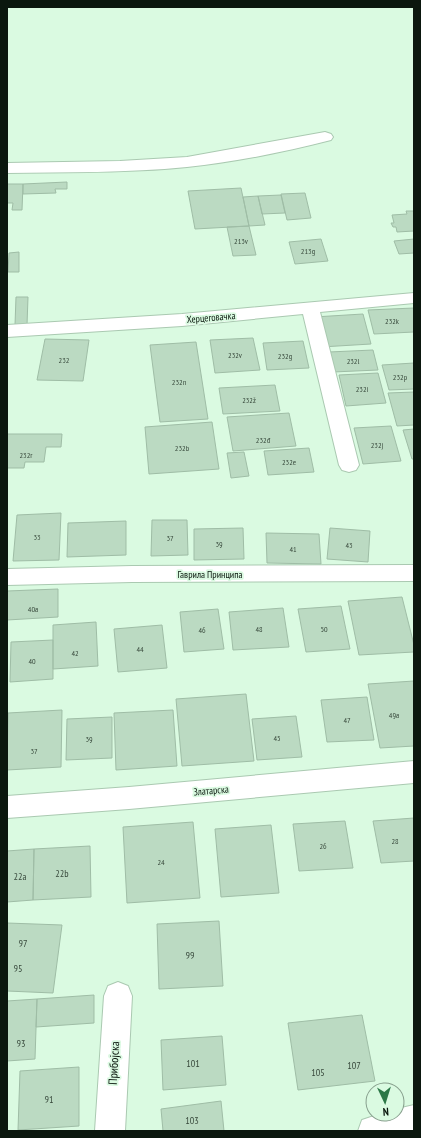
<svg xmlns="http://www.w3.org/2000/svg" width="421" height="1138" viewBox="0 0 421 1138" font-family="'PT Sans Narrow',sans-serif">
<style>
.building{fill:#bbdac2;stroke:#9fbda6}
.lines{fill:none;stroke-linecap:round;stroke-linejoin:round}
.minor-casing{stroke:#aac9b1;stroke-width:2}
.minor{fill:#fff;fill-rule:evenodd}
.labels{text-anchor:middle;stroke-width:3.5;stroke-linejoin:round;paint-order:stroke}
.number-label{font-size:8px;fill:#37483b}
.street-label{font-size:10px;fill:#0b170e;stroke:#dafae1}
.near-number-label{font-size:10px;fill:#37483b}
.near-street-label{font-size:12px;fill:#0b170e;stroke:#dafae1}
</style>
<rect width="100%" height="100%" fill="#dafae1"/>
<path class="building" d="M67,182v7h-12l1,4 -33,1v-10z
M7,184h16l-1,26h-10l1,-7h-6z
M241,188l8,38 -54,3 -7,-38z
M305,193l6,25 -24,2 -6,-26z
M281,195l4,18 -23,1 -4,-18z
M258,196l7,29 -16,1 -6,-29z
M406,211h8v20l-17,1 -1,-5h-3l-2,-4h3l-2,-8 15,-1z
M249,226l7,29 -23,1 -6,-29z
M321,239l7,22 -33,3 -6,-22z
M414,239v14l-15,1 -5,-13z
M19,252v20h-11l1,-19z
M16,297h12l-1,28h-12z
M414,308v24l-40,2 -6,-24z
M363,314l8,30 -50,3 -7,-30z
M253,338l7,32 -45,3 -5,-33z
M45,339l44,1 -6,41 -46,-1z
M303,341l6,27 -42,2 -4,-27z
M196,342l12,77 -48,3 -10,-77z
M373,350l5,20 -45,2 -4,-20z
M414,363v26l-25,1 -7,-25z
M378,373l8,30 -40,3 -7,-31z
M275,385l5,26 -57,3 -4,-26z
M414,392v33l-17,1 -9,-33z
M289,413l7,33 -63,5 -6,-34z
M212,422l7,47 -70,5 -4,-47z
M391,426l10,35 -38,3 -9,-36z
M414,429v30h-2l-9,-29z
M7,434h55l-1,13h-15l-2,15h-19l-1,6h-17z
M309,448l5,24 -46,3 -4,-24z
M244,452l5,24 -18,2 -4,-25z
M61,513l-2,47 -46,1 4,-46z
M152,520h35l1,35 -37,1z
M126,521v34l-59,2 1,-34z
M243,528l1,31 -50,1v-31z
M330,528l40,3 -2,31 -41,-3z
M266,533l53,1 2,30 -54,-1z
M58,589v28l-51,3v-29z
M402,597l12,48v7l-55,3 -11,-54z
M341,606l9,43 -44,3 -8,-43z
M283,608l6,39 -56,3 -4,-38z
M218,609l6,40 -40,3 -4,-40z
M96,622l2,44 -45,3v-44z
M162,625l5,43 -49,4 -4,-43z
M53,640v39l-43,3 1,-40z
M414,681v65l-34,2 -12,-64z
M246,694l8,67 -72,5 -6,-67z
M367,697l7,43 -47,2 -6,-42z
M62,710l-1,57 -54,3 1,-57z
M173,710l4,56 -61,4 -2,-57z
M296,716l6,41 -45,3 -5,-41z
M112,717v41l-46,2 1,-41z
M414,818v43l-33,2 -8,-42z
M345,821l8,47 -54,3 -6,-47z
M193,822l7,76 -73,5 -4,-76z
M271,825l8,68 -58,4 -6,-68z
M90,846l1,51 -58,3 1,-51z
M34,849l-1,51 -26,2v-51z
M219,921l4,65 -64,3 -2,-65z
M7,923l55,2 -9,68 -46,-2z
M94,995v28l-58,4 1,-28z
M37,999l-2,60 -28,2v-60z
M362,1015l13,66 -77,9 -10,-67z
M222,1036l4,49 -63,5 -2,-50z
M79,1067v59l-61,4 2,-59z
M221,1101l3,30h-61l-2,-22z"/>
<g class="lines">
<defs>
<path id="minor" d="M325,132l6,2 2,3 -2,3c-47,12 -96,22 -144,27 -60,6 -120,5 -180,6v-10l113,-2 67,-4z
M414,293v10l-94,9 39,153 -3,5 -7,2 -7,-2 -3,-5 -36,-151 -121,12 -175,11v-12l175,-11z
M414,565v16l-282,1 -125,3v-16l125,-3z
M414,761v22l-285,26 -122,9v-22l122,-9z
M118,982l10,4 4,10 -7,135h-30l9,-135 4,-10z
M414,1105v26h-56l4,-11 18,-6h17v-5z"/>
</defs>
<use href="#minor" class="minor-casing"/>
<use href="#minor" class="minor"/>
</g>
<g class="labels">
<g class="number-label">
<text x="241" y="244">213v</text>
<text x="308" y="254">213g</text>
<text x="392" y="324">232k</text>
<text x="235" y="358">232v</text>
<text x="285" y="359">232g</text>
<text x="64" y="363">232</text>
<text x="353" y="364">232l</text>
<text x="400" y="380">232p</text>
<text x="179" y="385">232n</text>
<text x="362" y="392">232i</text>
<text x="249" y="403">232ž</text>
<text x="263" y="443">232đ</text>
<text x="377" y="448">232j</text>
<text x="182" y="451">232b</text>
<text x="26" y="458">232r</text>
<text x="289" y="465">232e</text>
<text x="37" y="540">33</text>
<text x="170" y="541">37</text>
<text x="219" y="547">39</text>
<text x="349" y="548">43</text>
<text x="293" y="552">41</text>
<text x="33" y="612">40a</text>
<text x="259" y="632">48</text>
<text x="324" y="632">50</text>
<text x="202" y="633">46</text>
<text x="140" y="652">44</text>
<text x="75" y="656">42</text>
<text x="32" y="664">40</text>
<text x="394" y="718">49a</text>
<text x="347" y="723">47</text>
<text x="277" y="741">45</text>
<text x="89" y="742">39</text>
<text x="34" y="754">37</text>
<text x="395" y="844">28</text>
<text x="323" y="849">26</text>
<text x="161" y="865">24</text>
</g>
<g class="street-label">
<text transform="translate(211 317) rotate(-5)" y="4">Херцеговачка</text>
<text x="210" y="578">Гаврила Принципа</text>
<text transform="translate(211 790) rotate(-5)" y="4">Златарска</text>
</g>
<g class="near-number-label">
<text x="62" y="877">22b</text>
<text x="20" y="880">22a</text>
<text x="23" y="947">97</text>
<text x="190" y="959">99</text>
<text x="18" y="972">95</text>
<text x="21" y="1047">93</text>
<text x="193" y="1067">101</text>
<text x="354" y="1069">107</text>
<text x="318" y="1076">105</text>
<text x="49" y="1103">91</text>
<text x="192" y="1124">103</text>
</g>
<g class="near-street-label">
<text transform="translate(114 1063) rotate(-87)" y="4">Прибојска</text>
</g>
</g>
<rect width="421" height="1138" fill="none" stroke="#0b170e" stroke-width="16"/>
<g transform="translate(385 1102) rotate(176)"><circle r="19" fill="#dafae1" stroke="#879f8d"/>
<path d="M0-3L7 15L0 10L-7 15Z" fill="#2c7847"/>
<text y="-6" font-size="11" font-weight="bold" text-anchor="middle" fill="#0b170e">N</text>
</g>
</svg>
